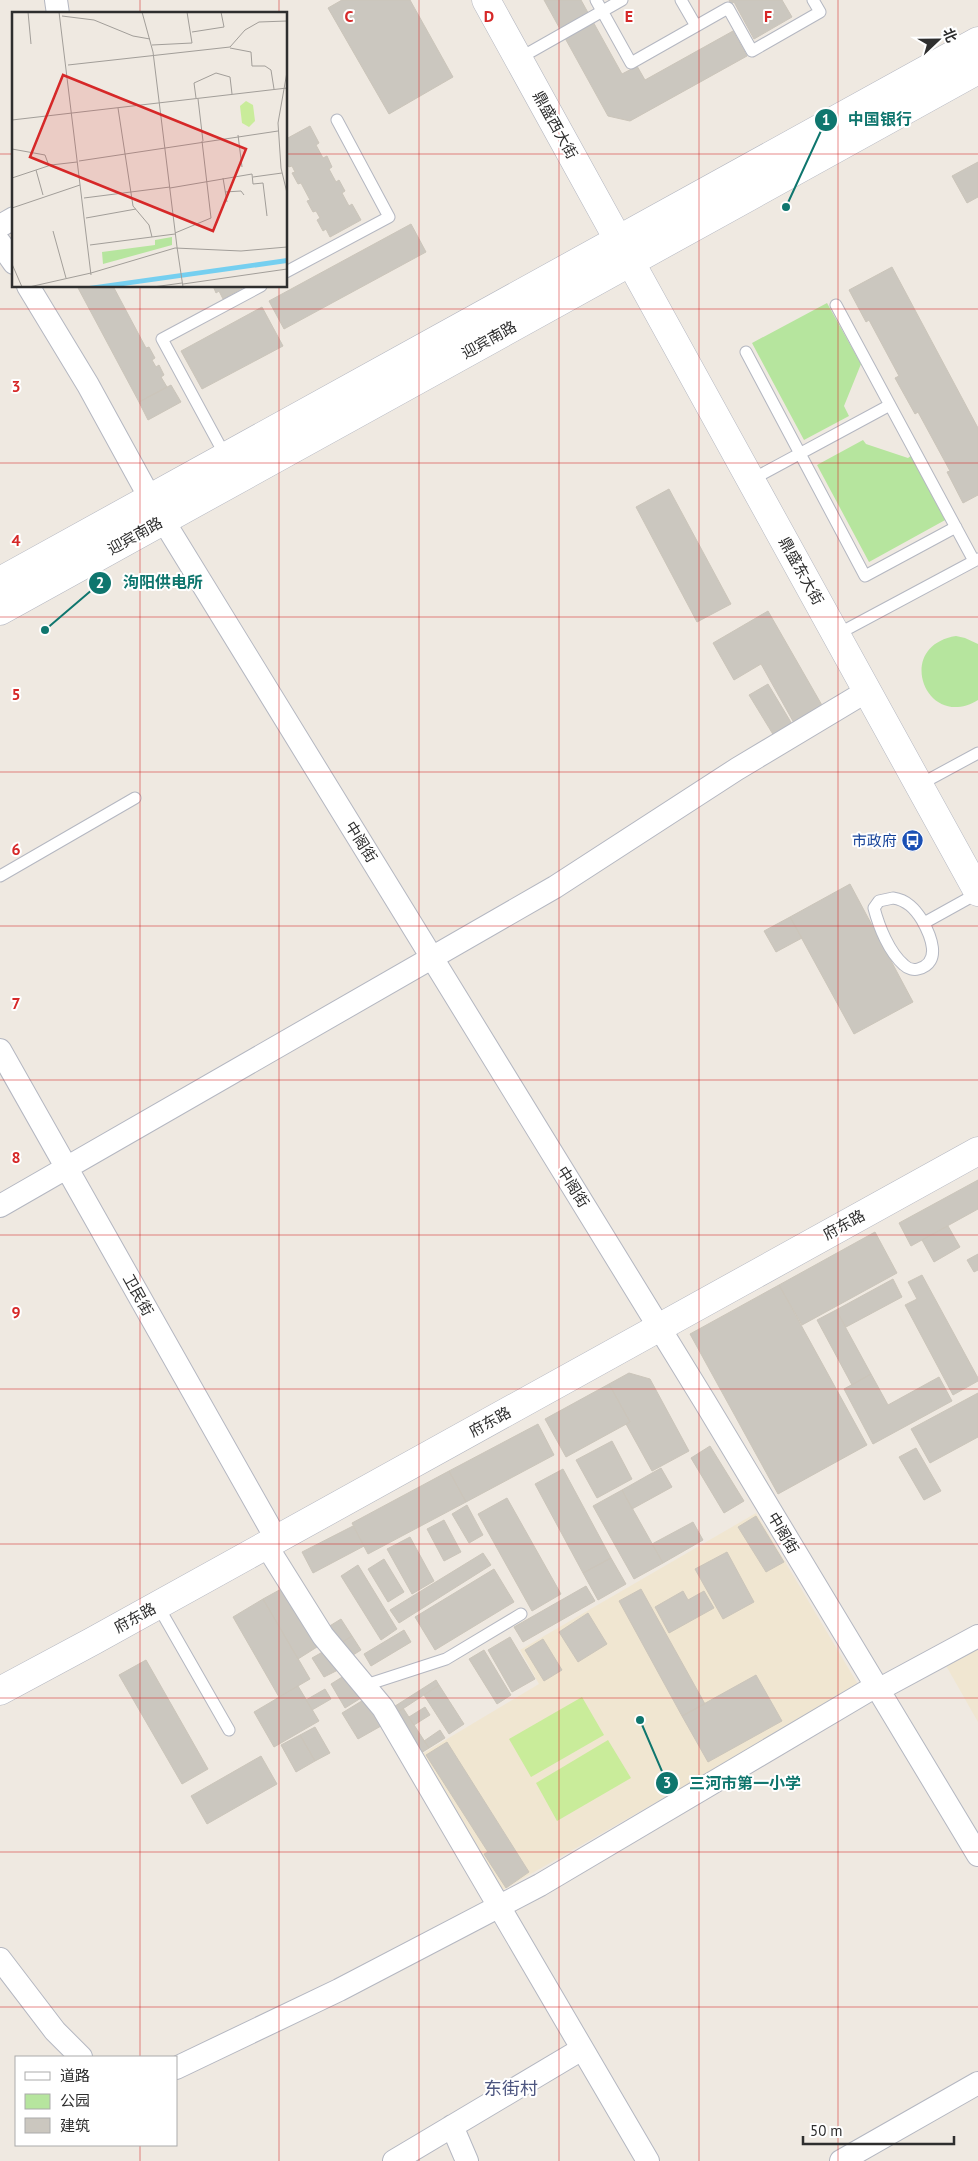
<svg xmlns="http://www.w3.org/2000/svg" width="978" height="2161" viewBox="0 0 978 2161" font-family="'PT Sans','Noto Sans SC',sans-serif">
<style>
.education{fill:#f0e6d1}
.green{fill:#b6e59e}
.pitch{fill:#c9ec9a}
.building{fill:#cbc7bf;stroke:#cbc5ba}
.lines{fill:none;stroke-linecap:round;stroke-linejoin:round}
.service-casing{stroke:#b4b7c1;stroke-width:13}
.minor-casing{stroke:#b4b7c1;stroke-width:24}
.tertiary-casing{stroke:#b4b7c1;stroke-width:29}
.secondary-casing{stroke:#b4b7c1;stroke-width:29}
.service{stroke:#fff;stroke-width:11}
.minor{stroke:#fff;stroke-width:22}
.tertiary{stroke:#fff;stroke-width:28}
.secondary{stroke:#fff;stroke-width:28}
.grid{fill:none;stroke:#d62828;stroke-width:1;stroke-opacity:0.55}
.labels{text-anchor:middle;stroke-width:4;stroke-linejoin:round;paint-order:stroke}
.street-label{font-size:15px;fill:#2e2e2e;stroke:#fff}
.transit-label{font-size:15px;fill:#164399;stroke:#fff;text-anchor:end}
.quarter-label{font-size:18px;fill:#4d5680;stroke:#fff}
.inset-road{fill:none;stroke:#a29e99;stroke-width:1}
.view{fill:#d62828;fill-opacity:0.15;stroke:#d62828;stroke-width:2.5}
.inset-edge{fill:none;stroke:#2e2e2e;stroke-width:2.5}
.grid-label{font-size:16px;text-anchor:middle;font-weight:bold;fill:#d62828;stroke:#fff;stroke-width:4;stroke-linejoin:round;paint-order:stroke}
.leader{fill:none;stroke:#0f766e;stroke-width:2}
.callout-dot{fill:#0f766e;stroke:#fff;stroke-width:2}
.mark-label{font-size:15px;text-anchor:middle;font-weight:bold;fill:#fff}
.callout-label{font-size:16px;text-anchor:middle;font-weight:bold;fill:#0f766e;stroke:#fff;stroke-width:4;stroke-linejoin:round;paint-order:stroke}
</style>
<rect width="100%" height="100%" fill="#efe9e1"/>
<path class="education" d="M756,1513l103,173 -358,205 -79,-137 117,-70 -19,-34z
M978,1644v78l-34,-60z"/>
<path class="green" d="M827,303l34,61 -17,42 5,10 -45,24 -52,-97z
M863,440l3,4 42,14 4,-3 35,64 -78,43 -52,-97z
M956,636l9,2 13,6v56c-52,32 -85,-54 -22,-64z"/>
<path class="pitch" d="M582,1697l22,38 -73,42 -22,-38z
M608,1740l23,38 -74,43 -21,-38z"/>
<path class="building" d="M342,0h68l43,77 -64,37 -61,-106z
M544,0h37l41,74 15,-8 8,14 88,-49 14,25 -117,65 -22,-5z
M729,0h53l10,17 -38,22 -20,-37 -3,2z
M310,126l9,17 -3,2 7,13 4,-2 5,11 -3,2 7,13 3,-2 6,11 -3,2 7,13 3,-2 9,16 -31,17 -4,-8 -3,2 -6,-11 3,-2 -4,-7 -3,1 -6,-11 3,-1 -9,-17 -3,1 -6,-11 3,-1 -3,-6 -3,1 -3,-4v-24z
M978,162v35l-11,6 -15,-27z
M411,224l15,28 -142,77 -15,-28z
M892,267l86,161v67l-15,8 -16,-31 3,-1 -32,-59 -3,2 -20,-36 4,-2 -30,-56 -3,2 -17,-32z
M77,286h36l33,62 3,-1 6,11 -3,2 4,7 3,-2 5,10 -3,2 6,10 -28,15z
M213,286h33l-23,13 -4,-8 -3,2z
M262,307l21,39 -81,43 -21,-38z
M171,385l10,17 -33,18 -9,-18z
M669,489l62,115 -34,18 -61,-115z
M768,611l55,96 -29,16 -33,-59 -27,16 -21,-37z
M768,684l24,40 -18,12 -25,-41z
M850,884l63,118 -59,32 -64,-117z
M790,917l12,21 -26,14 -12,-21z
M978,1180v29l-67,37 -12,-23z
M948,1226l12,21 -26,15 -12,-22z
M875,1232l22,41 -95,52 -23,-40z
M978,1254v16l-4,2 -7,-12z
M922,1275l56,103v3l-25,14 -48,-90 12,-6 -9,-17z
M893,1279l9,18 -56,30 -10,-17z
M779,1285l88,160 -89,49 -88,-160z
M836,1310l35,64 -19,11 -35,-65z
M629,1373l21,6 39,72 -37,20 -26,-47 4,-2 -21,-38z
M871,1374l17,31 51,-28 13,24 -79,43 -29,-55z
M609,1384l21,38 -64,35 -21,-38z
M978,1393v44l-48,26 -19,-34z
M538,1424l16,31 -88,47 -17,-31z
M612,1441l20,38 -35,19 -21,-38z
M710,1446l34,55 -20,12 -33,-55z
M916,1448l25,43 -17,9 -25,-43z
M661,1468l11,19 -40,22 -10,-19z
M563,1469l48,89 -28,15 -48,-89z
M449,1471l17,31 -98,52 -16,-31z
M622,1490l41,73 -29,16 -41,-73z
M507,1498l54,96 -29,17 -54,-97z
M467,1505l16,30 -14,8 -17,-29z
M756,1516l28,46 -18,10 -28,-45z
M444,1520l17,32 -17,9 -17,-32z
M693,1522l10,18 -40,23 -11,-19z
M353,1526l11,20 -51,27 -11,-21z
M410,1537l24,44 -22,13 -25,-45z
M727,1552l27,50 -31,17 -28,-50z
M483,1553l8,12 -92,58 -9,-13z
M611,1558l15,26 -28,16 -15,-27z
M384,1559l20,33 -16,10 -20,-33z
M358,1565l39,64 -16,11 -40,-64z
M494,1569l20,33 -79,48 -20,-33z
M586,1586l9,15 -72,41 -9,-15z
M283,1588l34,59 -19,12 -35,-60z
M641,1589l64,115 -23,12 -63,-115z
M683,1591l5,9 16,-9 10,17 -45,25 -14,-26z
M263,1599l47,80 -31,18 -46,-80z
M588,1613l19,31 -29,18 -19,-30z
M341,1619l11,17 -13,8 -11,-17z
M404,1630l7,12 -40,24 -7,-12z
M352,1636l9,14 -11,7 -9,-14z
M510,1637l25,42 -23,13 -24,-42z
M543,1639l19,31 -18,11 -19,-31z
M326,1650l12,20 -14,7 -12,-19z
M484,1650l27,45 -14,9 -28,-45z
M146,1660l62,109 -26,15 -63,-109z
M347,1674l14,24 -16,10 -14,-24z
M756,1675l26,46 -74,41 -26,-46z
M436,1680l3,5 -44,29 -3,-6z
M439,1685l25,39 -15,10 -25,-39z
M298,1686l21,35 -45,26 -20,-35z
M325,1689l6,10 -19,11 -6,-10z
M365,1699l16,27 -23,13 -16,-26z
M425,1707l5,8 -16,10 -5,-8z
M403,1708l26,40 -8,5 -26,-39z
M315,1727l15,26 -15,8 -15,-26z
M440,1730l5,8 -16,10 -5,-7z
M300,1735l15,26 -19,11 -15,-27z
M447,1742l82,130 -23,16 -22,-34 4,-2 -62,-97z
M261,1756l16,28 -70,40 -16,-28z"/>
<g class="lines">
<defs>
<path id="service" d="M596,0l35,63 97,-55 24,43 68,-39 -7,-12
M681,0l15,26
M518,59l104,-59
M286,272l103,-55 -52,-97
M836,305l138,256
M746,352l119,224 91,-49
M226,457l-64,-118 99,-53
M751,480l139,-75
M836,635l142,-76
M919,785l59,-32
M0,876l135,-78
M893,898c14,2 22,11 29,22 8,14 21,43 -4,49 -4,1 -10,0 -14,-4 -15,-13 -25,-38 -30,-57l5,-7z
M924,923l54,-30
M158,1606l71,124
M366,1685l80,-26 75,-45"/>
<path id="minor" d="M56,0l2,14
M0,226l14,-8
M0,243l14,20
M28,286l60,99 62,113
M163,520l542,882 273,453
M0,1050l277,490
M0,1206l555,-319 182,-118 130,-78
M266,1545l57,91 60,72 265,453
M878,1690l100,-54
M0,1959l55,72 26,26
M176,2068l163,-78 201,-105 336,-199
M452,2126l15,35
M394,2161l188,-112
M841,2161l137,-78"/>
<path id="tertiary" d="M0,1691l93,-50 885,-490"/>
<path id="secondary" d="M486,0l492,892
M0,581l978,-540
M0,611l978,-541"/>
</defs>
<use href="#service" class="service-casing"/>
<use href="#minor" class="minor-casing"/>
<use href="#tertiary" class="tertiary-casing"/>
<use href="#secondary" class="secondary-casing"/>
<use href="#service" class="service"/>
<use href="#minor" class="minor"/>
<use href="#tertiary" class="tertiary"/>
<use href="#secondary" class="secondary"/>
</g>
<path class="grid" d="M140,0v14M279,0v14M419,0v2161M559,0v2161M699,0v2161M838,0v2161M0,154h14M286,154h692M140,286v1771M279,286v1875M0,309h978M0,463h978M0,617h978M0,772h978M0,926h978M0,1080h978M0,1235h978M0,1389h978M0,1544h978M0,1698h978M0,1852h978M0,2007h978M140,2145v16"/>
<defs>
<symbol id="bus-disc" viewBox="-11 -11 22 22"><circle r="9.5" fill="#1a4fb4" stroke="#fff"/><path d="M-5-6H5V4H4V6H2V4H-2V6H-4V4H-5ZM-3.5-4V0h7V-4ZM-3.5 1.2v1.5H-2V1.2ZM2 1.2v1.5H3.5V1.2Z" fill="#fff"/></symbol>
</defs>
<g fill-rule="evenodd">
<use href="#bus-disc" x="900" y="828" width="25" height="25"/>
</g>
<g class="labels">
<g class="street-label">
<text transform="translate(555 125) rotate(61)" y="5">鼎盛西大街</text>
<text transform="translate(489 340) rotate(-29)" y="5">迎宾南路</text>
<text transform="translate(135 536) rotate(-29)" y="5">迎宾南路</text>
<text transform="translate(801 571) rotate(61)" y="5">鼎盛东大街</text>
<text transform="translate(361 842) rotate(58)" y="5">中阁街</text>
<text transform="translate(573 1187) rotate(58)" y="5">中阁街</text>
<text transform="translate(844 1225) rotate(-29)" y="5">府东路</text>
<text transform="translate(138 1295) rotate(61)" y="5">卫民街</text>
<text transform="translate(490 1422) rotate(-29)" y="5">府东路</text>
<text transform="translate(783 1533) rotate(59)" y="5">中阁街</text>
<text transform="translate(135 1618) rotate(-29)" y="5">府东路</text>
</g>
<g class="transit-label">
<text x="897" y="846">市政府</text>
</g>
<g class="quarter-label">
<text x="511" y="2095">东街村</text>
</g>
</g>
<g transform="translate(12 12)">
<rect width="275" height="275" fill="#efe9e1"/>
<path d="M160,225v8l-69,19 -1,-12 53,-7v-5z" fill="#b6e59e"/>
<path d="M234,89l7,4 2,16 -6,6 -7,-4 -2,-17z" fill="#c9ec9a"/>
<path d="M275,246v5l-171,24h-34z" fill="#75cff0"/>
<path class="inset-road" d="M16,0l3,32M47,0l32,263M130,0l11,40 24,195M50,4l32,4 39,16 17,3M180,20l32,-5 -3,-15M140,33l40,-2 -5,-31M218,36l21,4 1,14h13l6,4 3,19M56,53l162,-18 15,-17 14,-8 28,-1M275,60l-9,51 3,45 6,25M184,86l-2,-15 22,-10 14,4 2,17M186,87l5,42M106,96l15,98 16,19 3,12M0,108l275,-32M226,123l4,32M0,137l33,6 4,11M67,149l199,-30M24,158l7,25M241,165l29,-4M0,166l39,-13 26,-3M211,166l4,24M158,176l82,-14 1,10 10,-1 4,33M213,180l16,-1 3,4M72,186l86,-11M0,196l68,-23M74,206l50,-9M41,219l13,47M163,221l36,-15 -9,-77M78,233l85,-11M165,235l6,40M0,252l10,23M171,272l104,-15M17,275l62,-14 84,-25 66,3 46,-4M141,275l29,-4"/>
<path class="view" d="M51,63l183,74 -33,82 -183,-74z"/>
<rect width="275" height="275" class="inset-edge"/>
</g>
<g class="grid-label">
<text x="349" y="22">C</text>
<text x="489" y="22">D</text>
<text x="629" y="22">E</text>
<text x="768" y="22">F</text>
<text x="16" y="392">3</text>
<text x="16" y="546">4</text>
<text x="16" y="700">5</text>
<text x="16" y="855">6</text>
<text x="16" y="1009">7</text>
<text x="16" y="1163">8</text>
<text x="16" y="1318">9</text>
</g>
<path class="leader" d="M786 207L826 120M45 630L100 583M640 1720L667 1783"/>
<g class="callout-dot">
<circle cx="786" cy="207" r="5"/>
<circle cx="45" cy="630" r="5"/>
<circle cx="640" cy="1720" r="5"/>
<circle cx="826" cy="120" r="12"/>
<circle cx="100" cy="583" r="12"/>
<circle cx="667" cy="1783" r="12"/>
</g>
<g class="mark-label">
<text x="826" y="125">1</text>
<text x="100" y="588">2</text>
<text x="667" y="1788">3</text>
</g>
<g class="callout-label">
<text x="880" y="125">中国银行</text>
<text x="163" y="588">泃阳供电所</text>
<text x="745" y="1789">三河市第一小学</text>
</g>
<rect x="15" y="2056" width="162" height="90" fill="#ffffff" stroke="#ababab"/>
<rect x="25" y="2072" width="25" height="8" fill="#ffffff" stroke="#ababab"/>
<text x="60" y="2081" font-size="15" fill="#2e2e2e">道路</text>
<rect x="25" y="2094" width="25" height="15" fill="#b6e59e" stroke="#ababab"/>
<text x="60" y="2106" font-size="15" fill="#2e2e2e">公园</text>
<rect x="25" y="2118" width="25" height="15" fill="#cbc7bf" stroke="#ababab"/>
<text x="60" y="2131" font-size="15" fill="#2e2e2e">建筑</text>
<g transform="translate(938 40) rotate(68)" stroke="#ffffff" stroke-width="4" paint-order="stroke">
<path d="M0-4L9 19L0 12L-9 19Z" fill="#2e2e2e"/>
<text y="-8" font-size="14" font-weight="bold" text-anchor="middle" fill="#2e2e2e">北</text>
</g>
<path d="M803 2136v8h151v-8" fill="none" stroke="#2e2e2e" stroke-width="2.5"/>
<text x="810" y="2136" font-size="15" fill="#2e2e2e" stroke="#ffffff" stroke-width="4" paint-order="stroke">50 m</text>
</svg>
